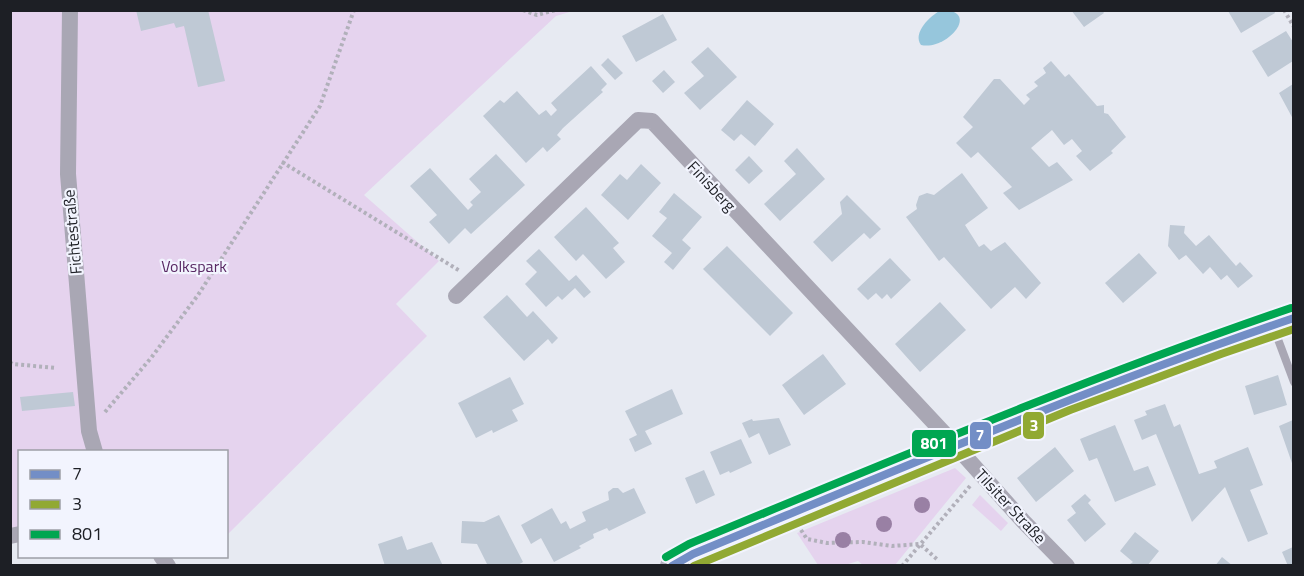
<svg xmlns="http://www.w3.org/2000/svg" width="1304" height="576" viewBox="0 0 1304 576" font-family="'Titillium Web',sans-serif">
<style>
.green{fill:#e5d3ee}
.water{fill:#96c6dc}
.building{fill:#bfc9d5}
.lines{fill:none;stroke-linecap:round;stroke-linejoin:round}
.path{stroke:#b1b0ba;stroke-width:4;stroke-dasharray:3 3;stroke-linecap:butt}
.service{stroke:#a9a7b4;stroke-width:8}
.minor{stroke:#a9a7b4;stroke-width:16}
.secondary{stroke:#b1afbe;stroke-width:22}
.bus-1-casing{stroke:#f2f4fe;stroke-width:12}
.bus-2-casing{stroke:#f2f4fe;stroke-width:12}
.bus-3-casing{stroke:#f2f4fe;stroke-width:12}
.bus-1{stroke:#738ec6;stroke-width:8}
.bus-2{stroke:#91a933;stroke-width:8}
.bus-3{stroke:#00a651;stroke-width:8}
.tree{fill:#9980a4}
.labels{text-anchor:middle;stroke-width:4.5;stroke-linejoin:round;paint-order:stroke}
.street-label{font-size:16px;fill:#1d1f25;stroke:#f2f4fe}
.park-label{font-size:16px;fill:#592964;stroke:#f2f4fe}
.line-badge{stroke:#f2f4fe;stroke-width:2}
.badge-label{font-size:16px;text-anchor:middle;font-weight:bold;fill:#fff}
</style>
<rect width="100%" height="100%" fill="#e7eaf2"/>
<path class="green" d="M11,11h562l-17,5 -192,179 75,66 -43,43 31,32 -200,199 -1,-83h-206l-1,83 -8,2z
M955,468l11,10 -71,87h-32l-5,-4 -13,4h-27l-21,-32z
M980,495l28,28 -7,8 -29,-26z"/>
<path class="water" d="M941,10c41,0 6,41 -20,35 -9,-12 9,-29 20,-35z"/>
<path class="building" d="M136,10h72l17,71 -27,6 -14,-61 -8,2 -2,-5 -33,8z
M1071,10h31l2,3 -20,14z
M1229,10h45l1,3 -34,20 -13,-22z
M663,14l14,26 -41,22 -14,-26z
M1286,31l7,11v19l-25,16 -16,-26z
M708,47l29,30 -37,33 -16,-17 20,-17 -13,-14z
M608,58l15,15 -8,7 -14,-15z
M1051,61l14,16 4,-3 28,32 7,-1v8l4,1 18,23 -15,14 2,2 -23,18 -14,-15 6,-5 -10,-12 -8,6 -12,-15 -21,18 18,19 8,-5 16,18 -54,30 -16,-17 9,-6 -34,-35 -7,6 -15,-15 17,-16 -10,-10 31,-38h6l24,26 6,-6 -4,-4 12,-9 -4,-4 12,-9 -3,-5z
M591,66l16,18 -6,6 2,2 -40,36 -6,7 4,4 -14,13 -4,-5 -17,16 -43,-47 17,-16 4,3 13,-12 22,24 7,-5 5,6 6,-6 -6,-7z
M664,70l11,12 -12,11 -11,-12z
M1293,84v35l-14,-26z
M747,100l27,24 -19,22 -14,-12 -7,7 -13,-11z
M797,148l28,31 -45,42 -16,-17 32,-30 -12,-13z
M496,154l29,31 -54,49 -6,-6 -16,16 -20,-22 8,-7 -27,-29 20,-18 38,42 5,-5 -3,-3 11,-10 -12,-13z
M749,156l14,15 -14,13 -14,-14z
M641,164l20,19 -33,37 -27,-25 19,-21 7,6z
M962,173l26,35 -23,17 14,22 5,-3 7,7 14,-9 36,41 -15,16 -11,-12 -24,22 -47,-52 -5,4 -33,-44 11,-8 -1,-4 3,-9 8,-3 7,2z
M674,193l28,24 -20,23 9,8 -18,22 -9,-8 8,-9 -20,-17 15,-18 -8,-6z
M847,195l34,34 -11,10 -6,-6 -32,29 -19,-20 29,-28 -2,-12z
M586,207l33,36 -6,5 12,14 -19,17 -23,-25 -7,7 -22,-24z
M1170,225l15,1 -1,7 12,13 13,-11 27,31 4,-4 13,14 -15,12 -11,-13 -6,5 -11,-13 -7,7 -17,-19 -7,5 -11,-14z
M727,246l66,67 -23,23 -67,-67z
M539,249l30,32 7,-6 15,17 -7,6 -9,-10 -13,12 -4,-4 -12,11 -21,-23 12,-12 -11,-11z
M1139,253l18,20 -34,30 -18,-20z
M890,258l21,22 -20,19 -4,-5 -5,5 -6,-6 -8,7 -11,-11z
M507,295l20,22 6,-6 25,27 -6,6 -4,-5 -24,22 -41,-44z
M940,302l26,28 -46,42 -25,-28z
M823,354l23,30 -42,31 -22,-30z
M1278,375l9,30 -33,10 -9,-29z
M510,377l14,27 -12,6 6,11 -25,12 -1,-3 -16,8 -18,-35z
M672,389l11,25 -38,17 7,13 -17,8 -6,-13 8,-4 -12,-24z
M73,392l2,14 -53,5 -2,-14z
M1165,404l9,23 6,-3 19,50 18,-6 -3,-7 34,-14 15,38 -13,5 18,44 -20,8 -23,-55 -33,35 -36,-88 -14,6 -8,-20 13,-5 -2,-4z
M779,418l12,27 -22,10 -10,-22 -10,5 -7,-15 10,-4 1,2z
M1293,420v46l-14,-40z
M1115,425l19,46 14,-5 8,19 -41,17 -18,-44 -8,3 -9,-22z
M741,439l11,24 -22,10 -1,-2 -9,4 -10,-23z
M1055,447l19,24 -38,31 -19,-24z
M704,470l11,25 -19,9 -11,-26z
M613,488h5l5,5 11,-5 12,25 -37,18 -2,-3 -14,6 1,4 -15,8 2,2 -27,14 -13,-24 -10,6 -10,-19 31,-17 9,16 5,-3 4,8 16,-8 -4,-9 27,-12 -1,-8z
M1085,494l6,6 -3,3 18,21 -21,18 -18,-22 9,-7 -5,-7z
M499,515l24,47 -7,4h-28l-11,-22 -16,-1 1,-22 22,1z
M1135,532l24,19 -12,15h-15l-2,-2 3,-2 -13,-11z
M402,536l5,14 25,-8 11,24h-58l-7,-22z
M1293,547v19h-5l-6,-14z
M1222,557l11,9h-18z"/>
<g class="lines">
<path class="path" d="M523,10l14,5 19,-5
M1284,10l10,17
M282,162l178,109
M10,362l2,2 45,4
M105,412l46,-54 47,-63 122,-189 34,-96
M801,530l6,9 20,4 36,-1 29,4 28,-2 19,17
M902,566l68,-80"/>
<path class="service" d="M1273,326l21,56"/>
<path class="minor" d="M70,10l-2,164 21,257 6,21
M456,296l182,-176 14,1 303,324 68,76 44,45
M10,536l10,-2
M161,556l7,10"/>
<path class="secondary" d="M671,566l22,-12c199,-82 396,-169 601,-236"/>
<defs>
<path id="bus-1" d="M672,566l21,-12c199,-82 397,-167 601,-236"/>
<path id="bus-2" d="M694,566l376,-156 151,-56 73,-25"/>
<path id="bus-3" d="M666,557l23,-13c199,-82 397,-166 602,-236"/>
</defs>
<use href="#bus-1" class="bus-1-casing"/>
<use href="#bus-2" class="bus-2-casing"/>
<use href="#bus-3" class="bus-3-casing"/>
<use href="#bus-1" class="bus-1"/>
<use href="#bus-2" class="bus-2"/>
<use href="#bus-3" class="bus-3"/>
</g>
<g class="tree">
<circle cx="922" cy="505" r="8"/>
<circle cx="884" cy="524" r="8"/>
<circle cx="843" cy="540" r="8"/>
</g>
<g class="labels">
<g class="street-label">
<text transform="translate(712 186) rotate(47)" y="6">Finisberg</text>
<text transform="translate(72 232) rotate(-95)" y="6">Fichtestraße</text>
<text transform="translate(1011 506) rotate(47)" y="6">Tilsiter Straße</text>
</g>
<g class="park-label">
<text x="194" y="272">Volkspark</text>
</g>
</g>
<g class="line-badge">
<rect x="1022" y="411" width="23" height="29" rx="6" fill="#91a933"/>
<rect x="969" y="421" width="23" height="29" rx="6" fill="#738ec6"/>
<rect x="911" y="429" width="46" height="29" rx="6" fill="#00a651"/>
</g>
<g class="badge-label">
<text x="1034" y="431">3</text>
<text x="980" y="441">7</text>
<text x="934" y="449">801</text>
</g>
<rect width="1304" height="576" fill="none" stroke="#1d1f25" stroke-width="24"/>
<rect x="18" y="450" width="210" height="108" fill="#f2f4fe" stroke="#9d9fa7" stroke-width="1.5"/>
<rect x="30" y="470" width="30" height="9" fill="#738ec6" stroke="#9d9fa7" stroke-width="1.5"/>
<text x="72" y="480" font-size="18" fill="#1d1f25">7</text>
<rect x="30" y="500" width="30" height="9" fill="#91a933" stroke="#9d9fa7" stroke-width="1.5"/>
<text x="72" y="510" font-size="18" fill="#1d1f25">3</text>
<rect x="30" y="530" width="30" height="9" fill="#00a651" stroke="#9d9fa7" stroke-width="1.5"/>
<text x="72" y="540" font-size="18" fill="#1d1f25">801</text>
</svg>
